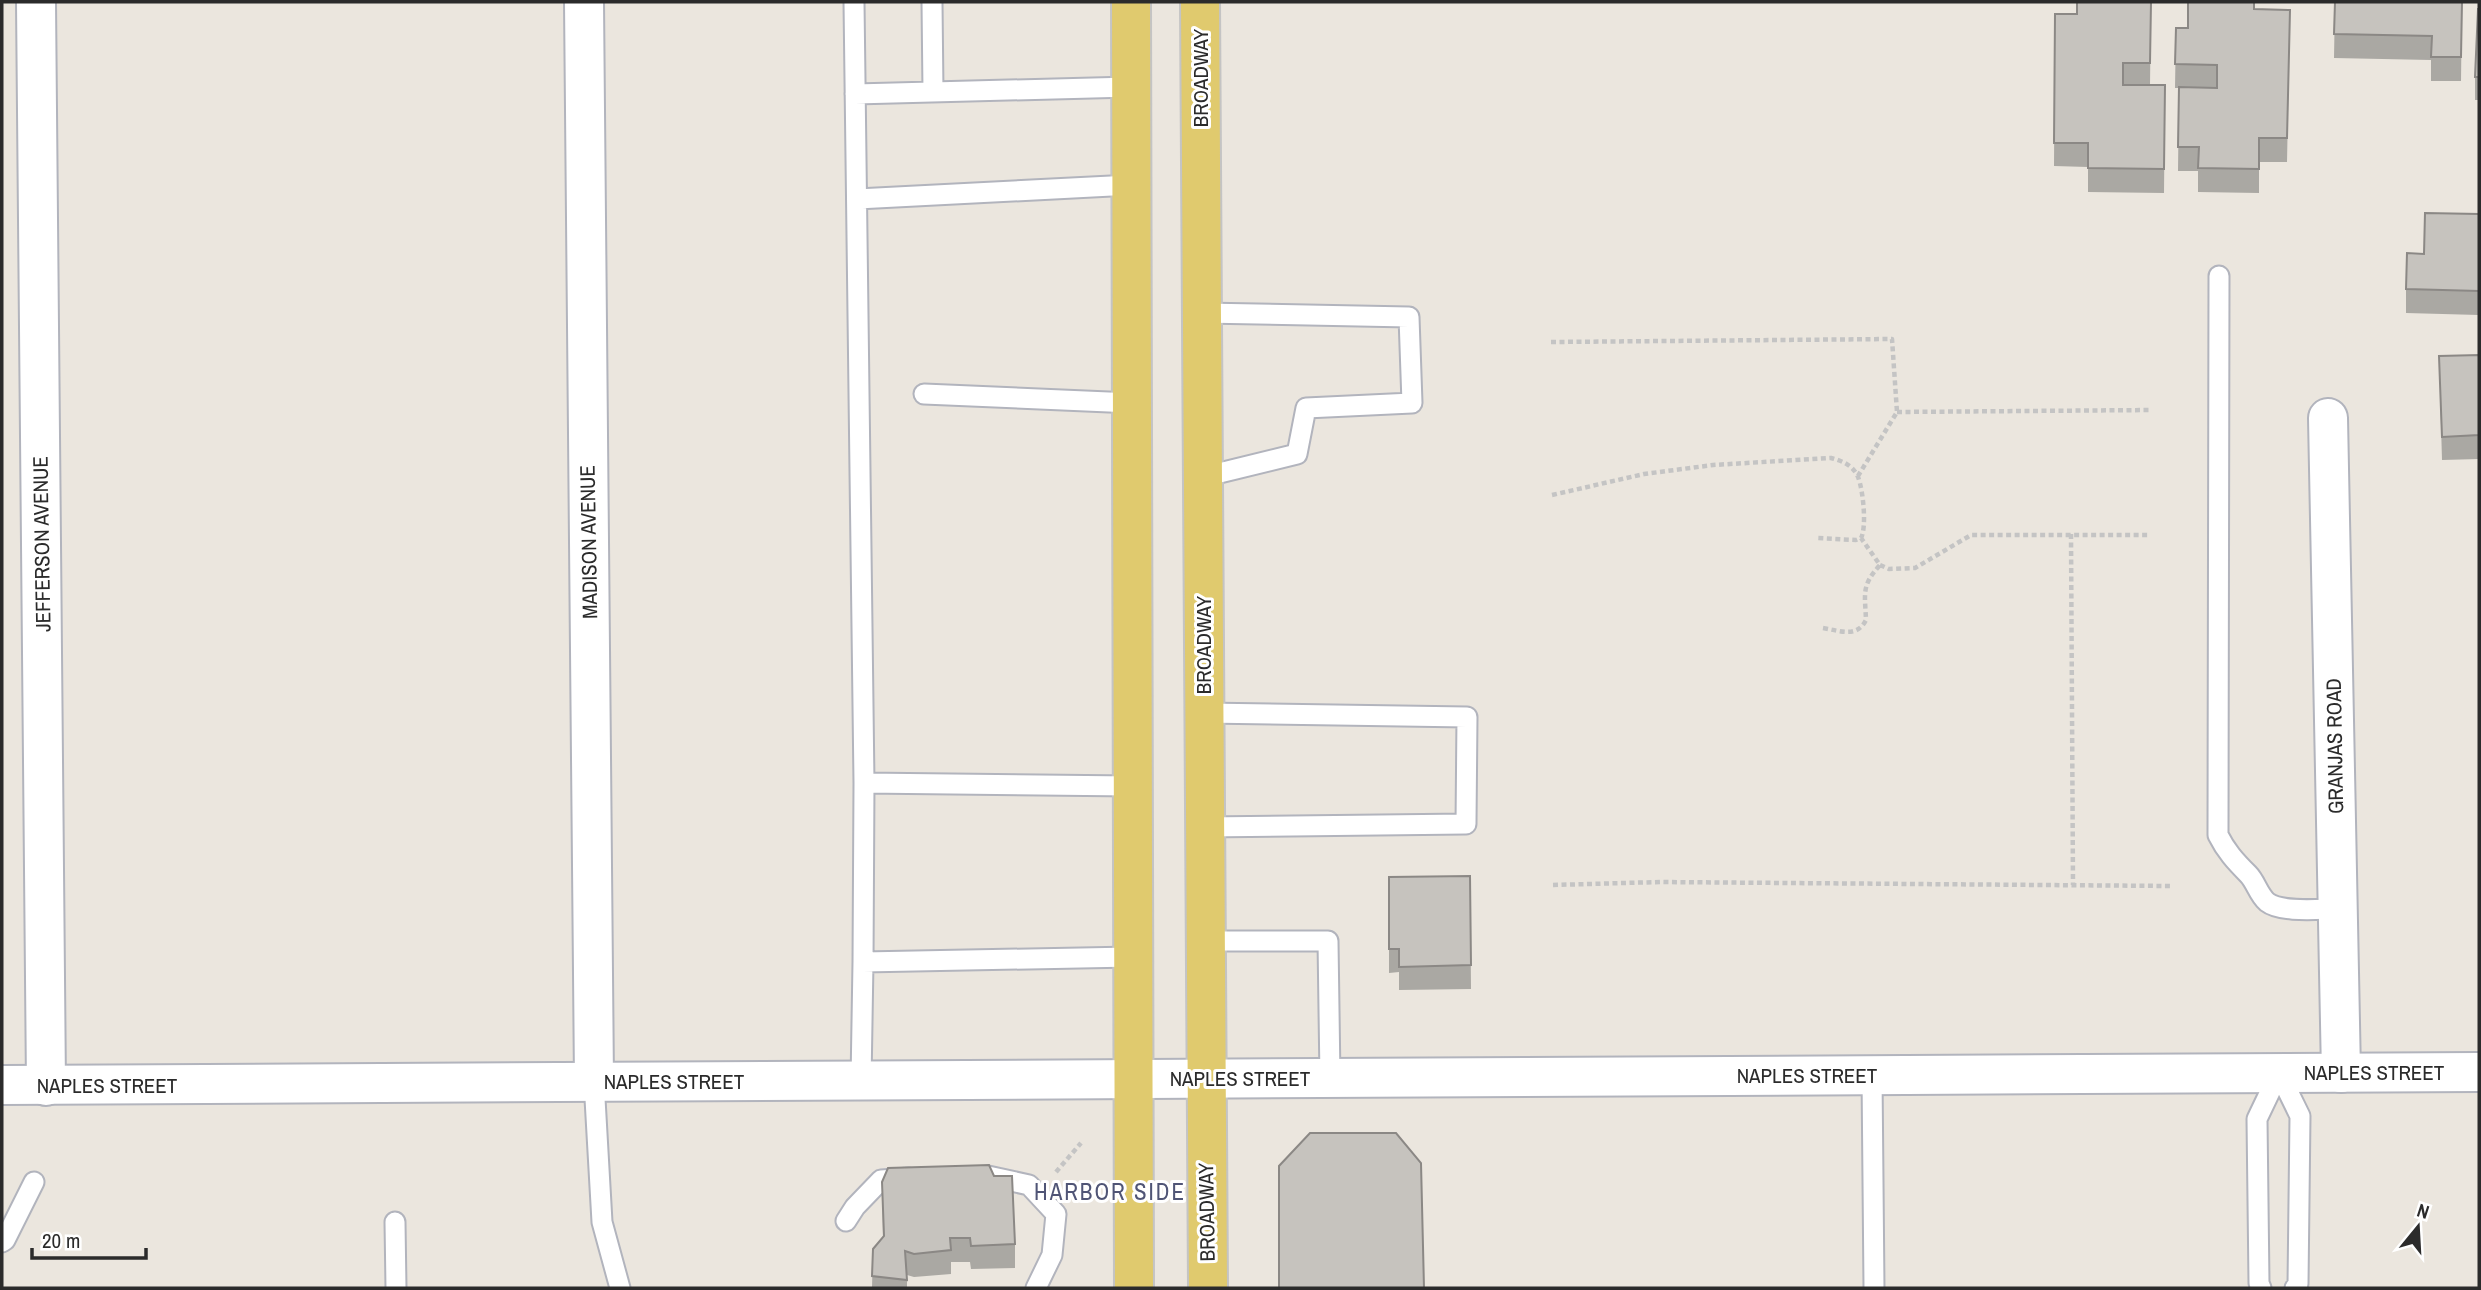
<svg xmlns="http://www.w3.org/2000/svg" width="2481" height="1290" viewBox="0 0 2481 1290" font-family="'Archivo Narrow',sans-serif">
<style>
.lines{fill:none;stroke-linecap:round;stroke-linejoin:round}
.service-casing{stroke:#b2b4bd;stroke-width:23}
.minor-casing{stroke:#b2b4bd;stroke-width:42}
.tertiary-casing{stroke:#b2b4bd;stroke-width:42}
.primary-casing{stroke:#c4c4c4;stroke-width:42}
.path{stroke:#c4c4c4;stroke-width:4.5;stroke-dasharray:5 3.5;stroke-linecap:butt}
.service{stroke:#fff;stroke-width:19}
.minor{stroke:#fff;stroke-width:38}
.tertiary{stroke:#fff;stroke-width:38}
.primary{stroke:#e0ca6e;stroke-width:38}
.wall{fill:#aaa8a3}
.building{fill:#c6c3be;stroke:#8b8885;stroke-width:2}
.labels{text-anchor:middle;stroke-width:6;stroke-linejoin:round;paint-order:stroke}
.street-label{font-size:21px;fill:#2b2b2b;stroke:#fff}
.neighbourhood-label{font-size:23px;letter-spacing:2px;fill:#505576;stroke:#fff}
</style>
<rect width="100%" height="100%" fill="#ebe6de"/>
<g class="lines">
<defs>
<path id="service" d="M854,2l10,781
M932,2l1,90
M855,94l276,-7
M857,199l274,-14
M2219,276l-1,559c8,16 17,26 30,39 8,8 10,20 19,28 14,11 52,7 71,7
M1202,313l207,4 3,86 -106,5 -9,46 -94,23
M924,394l208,9
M1204,713l263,4 -1,107 -262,3
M1132,786l-268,-3 -1,179 269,-5
M1205,941h123l2,137
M2279,1073l21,43 -2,168 -3,4
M1872,1075l2,213
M594,1081l8,141 18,66
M861,1082l2,-120
M988,1176l41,9 27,29 -4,41 -16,33
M846,1221l9,-14 26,-27 28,-2
M395,1222l1,66
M2,1242l3,-2 29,-58
M2261,1288l-2,-5 -2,-164 22,-46"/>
<path id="minor" d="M36,2l10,1084
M584,2l10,1079
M2328,418l13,655"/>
<path id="tertiary" d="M2,1085l2477,-13"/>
<path id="primary" d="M1131,2l3,1286
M1200,2l8,1286"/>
</defs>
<use href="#service" class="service-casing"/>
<use href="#minor" class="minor-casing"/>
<use href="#tertiary" class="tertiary-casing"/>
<use href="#primary" class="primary-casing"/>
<path class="path" d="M1551,342l341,-3 5,73 -39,64
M1897,412l255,-2
M1552,495l92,-21 69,-9 118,-7c11,3 22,7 27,19 5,12 9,50 3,61l-5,2 -40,-2
M2071,534l2,351
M1880,565l9,4 26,-1 56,-33h178
M1823,628c18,3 34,10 43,-8 -1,-27 -5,-34 14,-55l-19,-27
M1553,885l107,-3 511,4
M1056,1172l25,-29"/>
<use href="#service" class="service"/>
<use href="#minor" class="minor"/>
<use href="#tertiary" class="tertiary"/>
<use href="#primary" class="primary"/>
</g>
<path class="wall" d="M2151,2l-1,83h15l-1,108 -76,-1v-25l-34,-1 1,-152h22z
M2335,2h127l-1,79h-30v-21l-97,-2z
M2254,9l36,1 -3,152h-28v31l-61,-1v-21h-20l1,-83h-4l1,-60h12z
M2479,9v91h-4v-23z
M2479,214v101l-73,-2v-24l18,-35z
M2479,355v104l-37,1 -3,-104z
M1470,876l1,113 -72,1v-18l-10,1v-96z
M882,1182l133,62v24l-44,1 -1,-7h-19v12l-37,3 -7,-2v13h-35l1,-39 10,-12z"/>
<path class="building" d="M2077,2h74l-1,61h-27v22h42l-1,84 -76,-1v-25h-34l1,-129h22z
M2188,2h66v7l36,1 -3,128h-28v31l-61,-1 1,-21h-21l1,-60 38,1v-23l-42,-1 1,-36h12z
M2335,2h127l-1,55h-30l1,-21 -98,-2z
M2478,9h1v68h-4z
M2425,213l54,1v77l-73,-2 1,-36 17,1z
M2479,355v80l-37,2 -3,-81z
M1470,876l1,89 -72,2v-18h-10v-72z
M1310,1133h86l25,30 3,125h-145v-122z
M989,1165l5,11h18l3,68 -44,2 -1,-8h-20l1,12 -37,4 -9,-3 2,29 -35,-4 1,-27 11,-13 -2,-54 6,-14z"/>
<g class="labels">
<g class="street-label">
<text transform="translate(1201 78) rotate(-90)" y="7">BROADWAY</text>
<text transform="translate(589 542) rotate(-91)" y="7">MADISON AVENUE</text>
<text transform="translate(42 544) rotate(-91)" y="7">JEFFERSON AVENUE</text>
<text transform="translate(1204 645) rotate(-90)" y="7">BROADWAY</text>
<text transform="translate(2335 746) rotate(-91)" y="7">GRANJAS ROAD</text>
<text x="2374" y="1080">NAPLES STREET</text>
<text x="1807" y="1083">NAPLES STREET</text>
<text x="1240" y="1086">NAPLES STREET</text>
<text x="674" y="1089">NAPLES STREET</text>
<text x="107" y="1093">NAPLES STREET</text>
<text transform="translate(1207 1212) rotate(-91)" y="7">BROADWAY</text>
</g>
<g class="neighbourhood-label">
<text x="1110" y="1200">HARBOR SIDE</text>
</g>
</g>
<rect width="2481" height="1290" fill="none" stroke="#2b2b2b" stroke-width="7"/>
<g transform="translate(2418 1227) rotate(18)" stroke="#ffffff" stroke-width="5" paint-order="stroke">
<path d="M0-5L12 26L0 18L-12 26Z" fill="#2b2b2b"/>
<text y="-10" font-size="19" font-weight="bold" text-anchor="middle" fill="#2b2b2b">N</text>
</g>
<path d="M32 1248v10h114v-10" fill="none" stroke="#2b2b2b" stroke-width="3.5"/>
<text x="42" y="1248" font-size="21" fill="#2b2b2b" stroke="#ffffff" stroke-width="5" paint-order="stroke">20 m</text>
</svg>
